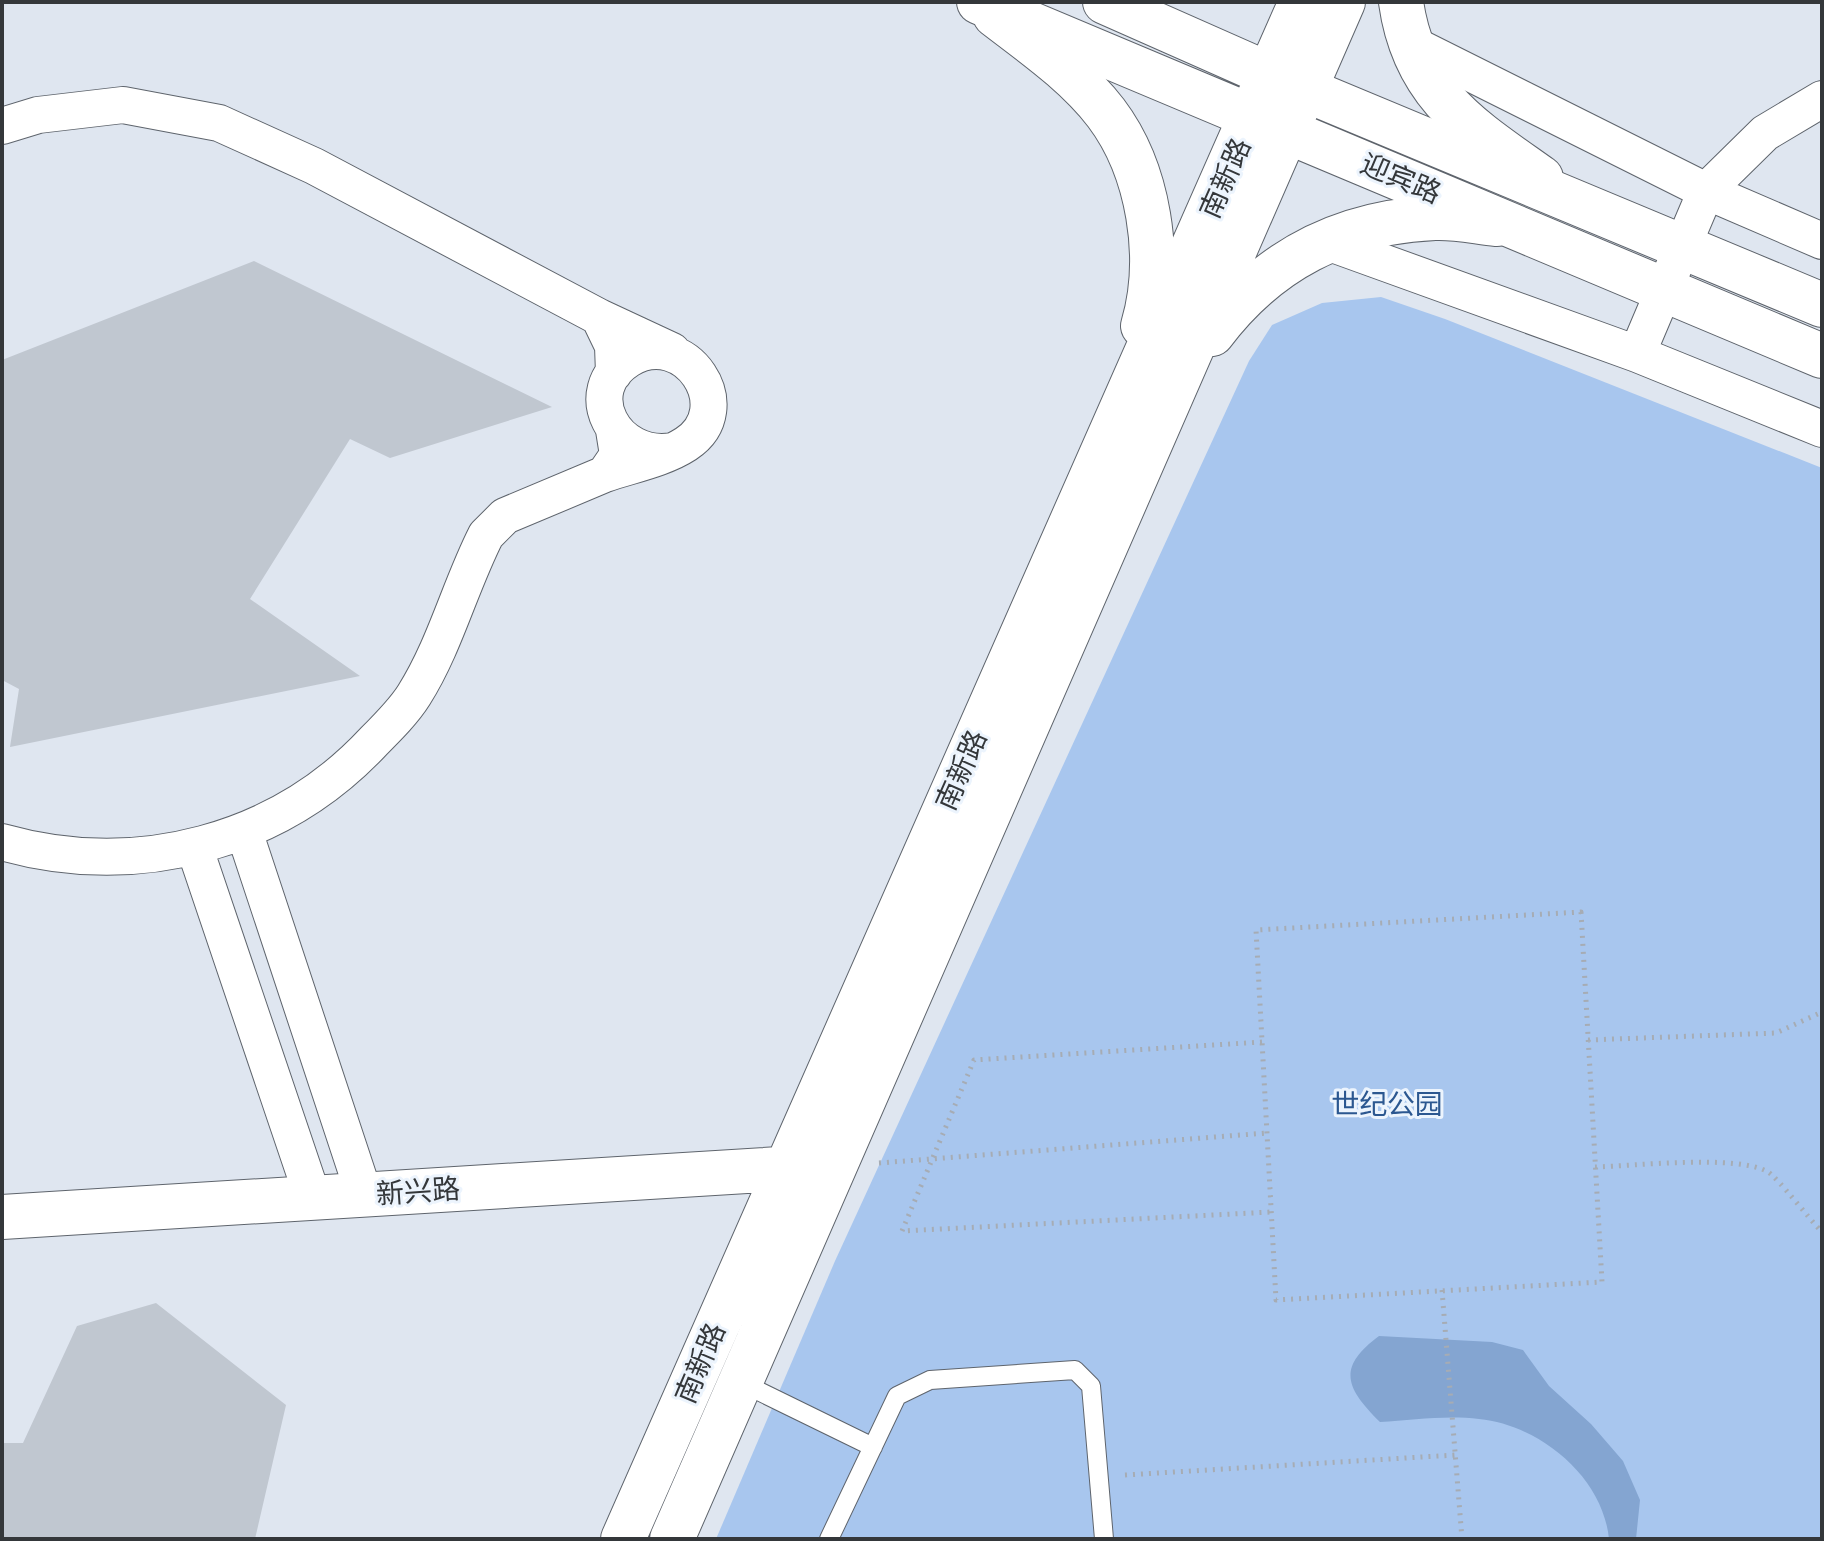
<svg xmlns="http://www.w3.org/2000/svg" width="1824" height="1541" viewBox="0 0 1824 1541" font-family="Lato,'Noto Sans SC',sans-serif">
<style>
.green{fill:#a8c6ee}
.water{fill:#84a5d1}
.building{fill:#c0c7d0}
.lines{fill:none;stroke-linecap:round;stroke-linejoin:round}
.service-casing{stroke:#5e646c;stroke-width:20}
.minor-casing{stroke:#5e646c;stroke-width:38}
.tertiary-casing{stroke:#5e646c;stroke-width:46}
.secondary-casing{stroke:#5e646c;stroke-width:46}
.path{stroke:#a6acb4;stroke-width:5;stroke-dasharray:2 6;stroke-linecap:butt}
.service{stroke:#fff;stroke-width:18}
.minor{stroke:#fff;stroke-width:36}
.tertiary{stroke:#fff;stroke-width:44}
.secondary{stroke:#fff;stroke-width:44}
.labels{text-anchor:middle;stroke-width:6;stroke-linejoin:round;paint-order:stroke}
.street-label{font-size:28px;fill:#34373a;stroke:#ecf4fd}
.park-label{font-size:28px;fill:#2b5790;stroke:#ecf4fd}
</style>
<rect width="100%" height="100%" fill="#dfe6f0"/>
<path class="green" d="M1381,297l64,22 377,149v1071h-1106l119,-278 414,-900 23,-36 50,-22z"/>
<path class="water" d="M1379,1336l113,6 31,8 26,36 42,38 32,37 17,39 -4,39h-27c-6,-62 -69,-114 -130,-120 -32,-4 -67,1 -99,3 -34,-34 -44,-54 -1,-86z"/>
<path class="building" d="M254,261l298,146 -162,51 -40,-19 -100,160 110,77 -350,71 9,-58 -17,-9v-320z
M156,1303l130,102 -31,134h-253v-96h21l54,-117z"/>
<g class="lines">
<defs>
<path id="service" d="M740,1382l133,65
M829,1539l68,-143 33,-16 145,-10 16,16 13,153"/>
<path id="minor" d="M1410,43l296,148 116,50
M2,126l36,-11 85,-10 96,18 95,43 285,151
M1327,242l310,112 185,75
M1637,354l69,-163 59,-58 57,-34
M614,373l-1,-27 -14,-29 73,34
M614,430l4,25 -13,19c26,-9 58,-15 81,-30 55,-36 -1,-119 -57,-85 -52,32 -14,102 44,92
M244,831l120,363
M2,842c135,38 277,1 372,-101 14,-14 30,-30 40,-46 31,-49 46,-109 72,-160l19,-19 100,-42
M195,849l118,349"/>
<path id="tertiary" d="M1401,2c13,93 70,126 140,176
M995,15c39,30 81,59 111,98 43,57 57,145 37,213
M1212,334c56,-74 129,-112 223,-116 20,-1 42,4 62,6
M2,1217l810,-50
M623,1539l678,-1537
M672,1539l671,-1537"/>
<path id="secondary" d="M979,2l843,354
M1105,2l165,73 552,230"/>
</defs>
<use href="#service" class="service-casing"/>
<use href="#minor" class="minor-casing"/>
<use href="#tertiary" class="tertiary-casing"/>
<use href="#secondary" class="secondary-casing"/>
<path class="path" d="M1581,912l21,370 -326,18 -20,-370z
M1588,1040l188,-7 46,-21
M1262,1042l-288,18 -72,171 369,-19
M879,1163l388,-30
M1595,1167c40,-1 142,-13 173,5 9,5 42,48 54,60
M1442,1290l20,249
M1125,1475l330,-20"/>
<use href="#service" class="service"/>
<use href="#minor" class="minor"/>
<use href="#tertiary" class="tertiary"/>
<use href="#secondary" class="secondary"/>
</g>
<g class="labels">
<g class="street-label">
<text transform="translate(1225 178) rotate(-66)" y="10">南新路</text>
<text transform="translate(1401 178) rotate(23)" y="10">迎宾路</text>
<text transform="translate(961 770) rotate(-66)" y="10">南新路</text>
<text transform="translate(418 1191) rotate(-4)" y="10">新兴路</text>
<text transform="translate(700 1363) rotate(-67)" y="10">南新路</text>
</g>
<g class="park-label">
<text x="1387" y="1114">世纪公园</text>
</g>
</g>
<rect width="1824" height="1541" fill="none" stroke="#34373a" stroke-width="8"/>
</svg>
